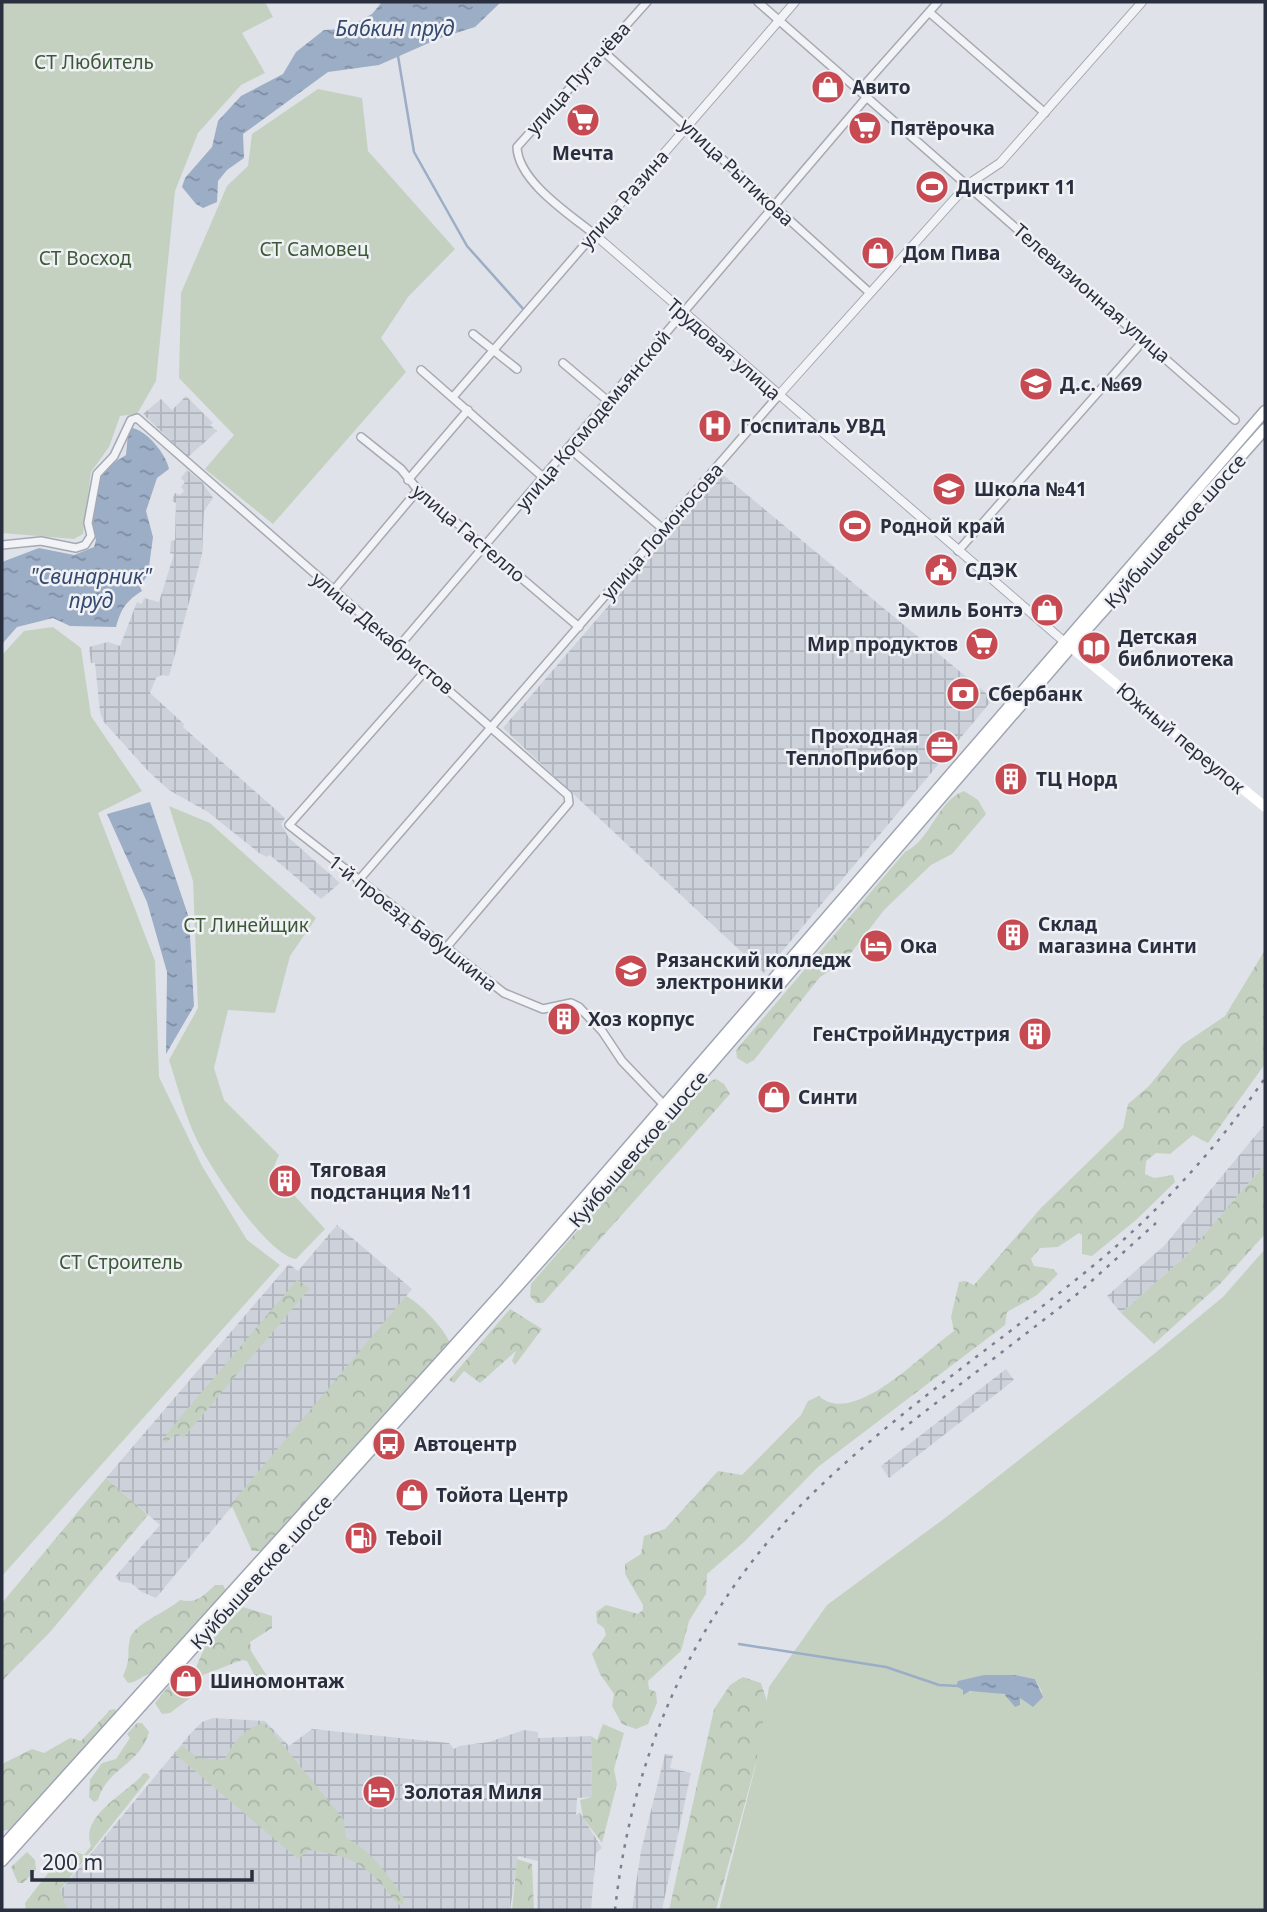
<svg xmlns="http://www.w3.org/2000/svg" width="1267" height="1912" viewBox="0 0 1267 1912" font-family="'Noto Sans',sans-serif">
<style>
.industrial{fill:url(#industrial-grid)}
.forest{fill:url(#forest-crowns)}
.garden{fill:#c4d1c1;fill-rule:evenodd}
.water{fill:url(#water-ripples)}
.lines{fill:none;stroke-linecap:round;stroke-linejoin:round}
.stream{stroke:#9cadc6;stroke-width:2.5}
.minor-casing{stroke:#a5a9b2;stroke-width:10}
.tertiary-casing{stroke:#a5a9b2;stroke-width:10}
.primary-casing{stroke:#9fa5b3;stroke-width:13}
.minor{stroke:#f2f3f6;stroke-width:7}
.tertiary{stroke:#f2f3f6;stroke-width:8}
.secondary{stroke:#fff;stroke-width:10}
.primary{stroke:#fff;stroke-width:10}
.rail{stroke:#7a8090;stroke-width:2.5;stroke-dasharray:3.5 7;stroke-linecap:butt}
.labels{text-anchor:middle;stroke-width:5;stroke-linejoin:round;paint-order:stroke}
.park-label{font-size:19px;fill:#3b5937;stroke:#eff1f5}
.street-label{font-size:19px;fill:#292f3e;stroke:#eff1f5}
.poi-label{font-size:19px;font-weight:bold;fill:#292f3e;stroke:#eff1f5;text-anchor:start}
.water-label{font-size:21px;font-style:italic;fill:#354a70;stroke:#eff1f5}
</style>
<defs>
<pattern id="industrial-grid" width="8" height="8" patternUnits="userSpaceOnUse" patternTransform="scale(1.75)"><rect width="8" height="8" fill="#cdd1da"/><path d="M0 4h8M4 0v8" fill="none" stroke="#b0b4bc"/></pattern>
<pattern id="forest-crowns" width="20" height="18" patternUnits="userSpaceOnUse" patternTransform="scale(1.75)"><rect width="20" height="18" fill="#c4d1c1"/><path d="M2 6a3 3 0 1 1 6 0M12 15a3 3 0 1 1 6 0" fill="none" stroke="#a8b4a7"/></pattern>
<pattern id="water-ripples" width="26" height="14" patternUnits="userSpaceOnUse" patternTransform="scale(1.75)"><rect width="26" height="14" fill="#9cadc6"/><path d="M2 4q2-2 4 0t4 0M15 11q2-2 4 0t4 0" fill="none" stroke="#7f8da2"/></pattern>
</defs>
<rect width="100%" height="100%" fill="#dfe2e8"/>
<path class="industrial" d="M186,396l27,27 -3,2 7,6 -29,26 -45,-43 18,-15 11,11z
M187,470l15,12 11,16 -9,13 -2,44 -33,121 -7,-1 -6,3 -6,15 34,31 -1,3 102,91 -4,6 8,14 51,45 -19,16 -51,-44 -3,2 -8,-4 -51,-41 -39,-22 -20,-18 -45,-50 -4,-10 -5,-49h-4l-2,-16 19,-5 12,4 17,-44 5,2 2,-6 15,4 15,-48 -4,-1 1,-12 4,-1 1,-37 -4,-2 3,-8 5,2 4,-4 -3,-4 4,-5 -4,-4z
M722,474l271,225 -229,274 -261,-245z
M1265,1124v40l-79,92 -65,57 -14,-17 58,-51z
M337,1225l75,64 -256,309 -14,-6 -11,-9 -10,-1 -6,-5 45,-52 -54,-47 183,-214 9,7z
M1006,1369l8,11 -125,98 -8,-12z
M213,1718l52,3 24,25 23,-17 137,14 5,6 5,-3 30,-4 35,-12 14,2v6l53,-2 1,61 -15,1 -1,17 4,-2 22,35 -6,5 -5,57h-54l1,-49 -20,-5 -8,54h-442l-8,-19 131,-158 11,-11z
M665,1754l8,1 -3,13 21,5 -29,137h-30l9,-59z"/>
<path class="forest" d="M964,791l14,9 8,14 -34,40 -21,11 -47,45 -40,52 -24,15 -66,83 -7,4 -10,-6 -1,-8 169,-198c27,-13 31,-50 59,-61z
M1265,950v114l-57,79 -15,-8 -23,19 -14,-1 -10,8 -1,13 9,4 19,-3 2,7 -39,38 -44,36 -10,-2v-19l-3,-2 -21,14 -18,1 -9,11 3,7 19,3 5,5 -21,21 -30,17 -2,13 -187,142 -74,75 -37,32 -1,20 -17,27 -8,30 -33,30 1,8 7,3 1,11 -9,21 -12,5 -14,-5 -10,-18 2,-12 -14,-20 -8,-20 14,-19 -2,-7 -7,-5 -1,-11 10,-7 32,9 5,-4v-5l-18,-31v-10l16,-10 3,-18 21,-7 53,-58 24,4 59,-60 7,-14 11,-5c35,32 105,-44 135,-65l-3,-14 8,-35 6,-1 9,4 67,-77 82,-80 5,-24 21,-18 33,-41 43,-29z
M716,1079l8,5 6,10 -187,209h-7l-6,-7 1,-12 176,-202z
M1265,1164v70l-45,50 -66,60 -33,-31 65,-57z
M297,1280l13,8 -127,150 -6,-5 -13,11 -1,-5 15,-19z
M406,1296c12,5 41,35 44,48l-187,207h-11l-21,-47z
M510,1309l32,20 -27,36 -3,-4 4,-10 -36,32 -16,-12 -10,12 -5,-3z
M106,1478l42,37 -97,116 -49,50v-78z
M215,1585h8l3,6 -72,81c-11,2 -15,10 -26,11l-5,-7c9,-20 3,-21 7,-37 3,-15 37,-27 50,-39 17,4 23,-4 35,-15z
M243,1607l29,9v12l-22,14 1,9 24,37 -17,-6 -11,-21 -5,-1 -39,15 -9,10v10l-24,18 -8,1 -7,-11 22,-27h9l9,-6 10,-24z
M743,1677l18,6 9,28 -54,199h-47l45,-201 16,-24z
M115,1709l2,4 -105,116 -10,2v-67l30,-15 12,4 26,-15 11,3 29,-31z
M137,1723h5l7,9c-10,34 -42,36 -51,68l-4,2 -5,-5 1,-17 12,-17 14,-4 14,-21 -3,-4z
M265,1723l79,97 2,18c26,13 41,36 58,60l-1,6 -4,1c-33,-39 -38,-47 -90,-55l-11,9 -123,-105 7,-8 16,12 26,2c11,-19 18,-31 41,-37z
M603,1724l21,9 -10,36 3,15 -15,59 -19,-25 -3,-18 12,-3 -1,-61 6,4z
M147,1773l3,4 -90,113 8,20h-42l-1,-7 30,-39 12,-4 7,-9 10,4 7,-9c-12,-31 37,-53 52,-72z
M27,1852l8,8 1,10 -13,13h-5l-7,-16z
M517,1859l15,5 2,46h-22z"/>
<path class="garden" d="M2,2h263l8,15 -31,16 23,40 -24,12 -43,48 -23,58 -19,190 -19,33 -17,2 -11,31 -18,25 -8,62 -9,5 -72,-6z
M318,89l44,9 6,53 87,98 -47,48 -27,41 25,34 -133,152 -68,-55 29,-34 -55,-57 2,-85 46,-107 21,-20 4,-32z
M53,627l28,21 10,68 51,75 -44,22 57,148 4,116 43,89 45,74 33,25 -278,311v-921l22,-24z
M169,806l41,17 106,95 -26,38 -15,57 -47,-3 -14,58 10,32 55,55 -10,23 16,19 9,-2 31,34 -29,30c-28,-3 -85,-90 -98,-117 -13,-25 -20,-55 -29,-82l29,-52 -5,-127z
M1265,1249v661h-546l36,-142 14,-81 58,-82 118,-87 209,-164 69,-57zM985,1675h30l20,4 7,13 -12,13 -10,-7 -9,1c-11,-9 -35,-11 -48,-5l10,-15z"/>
<path class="water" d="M382,2h119l-26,25 -35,11 -61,27 -51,7 -85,62 1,24 -17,12 -9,11 -1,21 -14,6 -7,-4 -14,-17 3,-9 27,-31 6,-26 23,-25 42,-22 13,-22 28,-22 21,-1 27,-15z
M133,428c15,4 33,26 36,41l-12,9 -11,33 7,26 -5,37 -8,13 2,4c-16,10 -21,18 -26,36l-46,-1 -17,-8 -36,9 -15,17v-82l37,-14 35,7 20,-8 2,-7 -5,-19 9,-45 4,-7 22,-14 2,-22z
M150,802l39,116 5,88 -28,48 1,-82 -20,-70 -40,-88z
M984,1675h31l20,4 8,18 -10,10 -13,-9v7l-5,2 -11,-13 -34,-3 -7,4v-5l-7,-4 2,-5z"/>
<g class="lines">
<path class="stream" d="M398,56l16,96 53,94 58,65
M1265,1638v39
M739,1644l147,23 53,18 19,1"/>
<defs>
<path id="minor" d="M758,2l477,418
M929,12l116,101
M603,51l267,242
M859,91l79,-89
M473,334l44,35
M563,363l45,38
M421,370l123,108
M453,397l141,-163c-25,-20 -76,-53 -77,-87l130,-145
M361,437l40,32 17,21 161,137
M569,448l94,81
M408,480l60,-70
M2,545l39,-4 35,7 9,-3 6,-9 -3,-13 9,-49 17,-18 17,-36 6,-2 431,377 1,8 -124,146
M958,551l187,-212
M333,591l85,-101
M400,645l466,-547
M427,669l-138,156 215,168 39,16 28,-6 8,4 23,24 20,30 43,45
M358,881l420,-485"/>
<path id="tertiary" d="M795,2l-201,232 474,411
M778,396l189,-211 33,-22 142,-161"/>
<path id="primary" d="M2,1847l504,-559 759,-877
M2,1861l559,-623 510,-591 194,-218"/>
</defs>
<use href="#minor" class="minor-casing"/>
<use href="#tertiary" class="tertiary-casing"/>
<use href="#primary" class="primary-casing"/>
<use href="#minor" class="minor"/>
<use href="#tertiary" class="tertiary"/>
<path class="secondary" d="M1071,647l194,160"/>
<use href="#primary" class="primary"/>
<path class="rail" d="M901,1430l175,-135 80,-72
M615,1910c17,-157 81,-300 193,-412 86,-85 187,-152 280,-228 68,-55 127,-119 177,-192"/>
</g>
<defs>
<symbol id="shop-disc" viewBox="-11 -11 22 22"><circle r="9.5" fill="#c74a52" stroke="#eff1f5"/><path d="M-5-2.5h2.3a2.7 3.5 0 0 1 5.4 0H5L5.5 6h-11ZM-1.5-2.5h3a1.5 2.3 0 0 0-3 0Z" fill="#fff"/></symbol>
<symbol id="supermarket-disc" viewBox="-11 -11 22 22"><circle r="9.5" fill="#c74a52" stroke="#eff1f5"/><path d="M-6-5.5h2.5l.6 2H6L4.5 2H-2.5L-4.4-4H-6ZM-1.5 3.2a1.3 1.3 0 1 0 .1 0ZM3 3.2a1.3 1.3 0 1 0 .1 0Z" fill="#fff"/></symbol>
<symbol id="stadium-disc" viewBox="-11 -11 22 22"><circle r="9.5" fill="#c74a52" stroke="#eff1f5"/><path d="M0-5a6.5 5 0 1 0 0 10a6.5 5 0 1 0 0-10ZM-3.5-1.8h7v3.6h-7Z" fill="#fff"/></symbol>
<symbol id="school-disc" viewBox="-11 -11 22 22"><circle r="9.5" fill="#c74a52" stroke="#eff1f5"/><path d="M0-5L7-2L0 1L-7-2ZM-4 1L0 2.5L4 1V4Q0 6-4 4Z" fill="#fff"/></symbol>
<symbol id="hospital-disc" viewBox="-11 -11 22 22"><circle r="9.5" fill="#c74a52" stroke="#eff1f5"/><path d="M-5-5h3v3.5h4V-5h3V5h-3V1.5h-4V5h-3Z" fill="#fff"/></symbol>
<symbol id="civic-disc" viewBox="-11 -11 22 22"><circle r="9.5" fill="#c74a52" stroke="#eff1f5"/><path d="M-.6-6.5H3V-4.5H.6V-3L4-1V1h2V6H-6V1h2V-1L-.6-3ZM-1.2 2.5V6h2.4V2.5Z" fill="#fff"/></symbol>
<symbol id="library-disc" viewBox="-11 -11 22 22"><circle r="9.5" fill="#c74a52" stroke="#eff1f5"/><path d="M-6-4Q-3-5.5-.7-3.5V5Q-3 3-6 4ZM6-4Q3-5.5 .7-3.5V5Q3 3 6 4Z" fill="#fff"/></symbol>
<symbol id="bank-disc" viewBox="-11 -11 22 22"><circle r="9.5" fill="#c74a52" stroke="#eff1f5"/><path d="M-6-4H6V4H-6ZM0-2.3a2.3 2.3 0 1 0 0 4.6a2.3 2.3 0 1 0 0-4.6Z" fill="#fff"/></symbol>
<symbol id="office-disc" viewBox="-11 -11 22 22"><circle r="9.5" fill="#c74a52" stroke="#eff1f5"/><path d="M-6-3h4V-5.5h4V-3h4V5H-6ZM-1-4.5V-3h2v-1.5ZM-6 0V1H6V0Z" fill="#fff"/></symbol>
<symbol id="building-disc" viewBox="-11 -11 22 22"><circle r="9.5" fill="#c74a52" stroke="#eff1f5"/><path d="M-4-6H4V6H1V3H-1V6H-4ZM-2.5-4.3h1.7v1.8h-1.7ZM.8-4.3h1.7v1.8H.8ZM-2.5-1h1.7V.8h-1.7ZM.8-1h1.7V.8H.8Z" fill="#fff"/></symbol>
<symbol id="hotel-disc" viewBox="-11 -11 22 22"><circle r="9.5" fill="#c74a52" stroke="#eff1f5"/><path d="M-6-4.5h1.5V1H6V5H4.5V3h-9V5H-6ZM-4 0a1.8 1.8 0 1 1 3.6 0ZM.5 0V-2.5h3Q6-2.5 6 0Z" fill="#fff"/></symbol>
<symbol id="university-disc" viewBox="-11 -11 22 22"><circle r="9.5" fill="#c74a52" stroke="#eff1f5"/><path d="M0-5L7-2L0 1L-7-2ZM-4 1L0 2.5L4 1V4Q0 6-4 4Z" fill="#fff"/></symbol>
<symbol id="bus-disc" viewBox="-11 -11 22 22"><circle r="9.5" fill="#c74a52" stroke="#eff1f5"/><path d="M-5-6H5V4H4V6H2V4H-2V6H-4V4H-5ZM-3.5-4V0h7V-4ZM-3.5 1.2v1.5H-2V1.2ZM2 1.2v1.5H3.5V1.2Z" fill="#fff"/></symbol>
<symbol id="fuel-disc" viewBox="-11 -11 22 22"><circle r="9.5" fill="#c74a52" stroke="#eff1f5"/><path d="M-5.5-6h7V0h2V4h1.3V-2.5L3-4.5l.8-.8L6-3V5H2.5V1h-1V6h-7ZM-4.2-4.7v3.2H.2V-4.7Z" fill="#fff"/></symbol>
</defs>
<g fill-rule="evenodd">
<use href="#shop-disc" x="809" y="68" width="38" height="38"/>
<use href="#supermarket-disc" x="564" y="101" width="38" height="38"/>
<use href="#supermarket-disc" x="846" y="109" width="38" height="38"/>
<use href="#stadium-disc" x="913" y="168" width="38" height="38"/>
<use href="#shop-disc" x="859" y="234" width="38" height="38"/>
<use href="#school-disc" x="1017" y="365" width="38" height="38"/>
<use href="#hospital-disc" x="696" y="407" width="38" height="38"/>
<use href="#school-disc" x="930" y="470" width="38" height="38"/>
<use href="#stadium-disc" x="836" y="507" width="38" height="38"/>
<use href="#civic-disc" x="922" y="551" width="38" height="38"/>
<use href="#shop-disc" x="1028" y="591" width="38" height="38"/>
<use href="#supermarket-disc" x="963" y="625" width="38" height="38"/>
<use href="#library-disc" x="1075" y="629" width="38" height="38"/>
<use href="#bank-disc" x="944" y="675" width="38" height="38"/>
<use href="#office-disc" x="923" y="728" width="38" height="38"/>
<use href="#building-disc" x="992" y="760" width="38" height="38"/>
<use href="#building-disc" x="994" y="916" width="38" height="38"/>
<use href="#hotel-disc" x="857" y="927" width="38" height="38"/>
<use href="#university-disc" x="612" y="952" width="38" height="38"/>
<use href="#building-disc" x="545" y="1000" width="38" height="38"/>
<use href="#building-disc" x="1016" y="1015" width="38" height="38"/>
<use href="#shop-disc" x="755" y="1078" width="38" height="38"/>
<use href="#building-disc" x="266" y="1162" width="38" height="38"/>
<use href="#bus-disc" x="370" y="1425" width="38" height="38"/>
<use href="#shop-disc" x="393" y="1476" width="38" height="38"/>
<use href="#fuel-disc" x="342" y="1519" width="38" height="38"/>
<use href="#shop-disc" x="167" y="1662" width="38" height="38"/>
<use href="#hotel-disc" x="360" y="1773" width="38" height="38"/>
</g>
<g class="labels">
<g class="park-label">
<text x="94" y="69">СТ Любитель</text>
<text x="314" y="256">СТ Самовец</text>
<text x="85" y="265">СТ Восход</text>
<text x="246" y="932">СТ Линейщик</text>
<text x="121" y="1269">СТ Строитель</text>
</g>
<g class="street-label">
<text transform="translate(578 78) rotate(-48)" y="7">улица Пугачёва</text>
<text transform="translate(737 172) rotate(43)" y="7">улица Рытикова</text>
<text transform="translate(624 199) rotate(-49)" y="7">улица Разина</text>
<text transform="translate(1092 293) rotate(41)" y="7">Телевизионная улица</text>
<text transform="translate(724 349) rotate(41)" y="7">Трудовая улица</text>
<text transform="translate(593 420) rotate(-50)" y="7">улица Космодемьянской</text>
<text transform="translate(662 531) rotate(-49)" y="7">улица Ломоносова</text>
<text transform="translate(1175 531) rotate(-48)" y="7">Куйбышевское шоссе</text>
<text transform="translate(469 533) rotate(40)" y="7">улица Гастелло</text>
<text transform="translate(383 633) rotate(40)" y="7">улица Декабристов</text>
<text transform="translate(1181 738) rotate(40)" y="7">Южный переулок</text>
<text transform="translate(413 923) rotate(38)" y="7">1-й проезд Бабушкина</text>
<text transform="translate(638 1149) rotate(-49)" y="7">Куйбышевское шоссе</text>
<text transform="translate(261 1572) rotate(-48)" y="7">Куйбышевское шоссе</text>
</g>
<g class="poi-label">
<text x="852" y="94">Авито</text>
<text x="890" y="135">Пятёрочка</text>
<text x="583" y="160" text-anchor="middle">Мечта</text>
<text x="956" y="194">Дистрикт 11</text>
<text x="903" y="260">Дом Пива</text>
<text x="1060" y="391">Д.с. №69</text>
<text x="740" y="433">Госпиталь УВД</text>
<text x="974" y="496">Школа №41</text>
<text x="880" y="533">Родной край</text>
<text x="965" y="577">СДЭК</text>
<text x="1023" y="617" text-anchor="end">Эмиль Бонтэ</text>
<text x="1118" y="644">Детская<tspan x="1118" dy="22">библиотека</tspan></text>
<text x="958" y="651" text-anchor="end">Мир продуктов</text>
<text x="988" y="701">Сбербанк</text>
<text x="918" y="743" text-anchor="end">Проходная<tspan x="918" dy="22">ТеплоПрибор</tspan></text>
<text x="1036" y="786">ТЦ Норд</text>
<text x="1038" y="931">Склад<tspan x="1038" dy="22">магазина Синти</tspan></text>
<text x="900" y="953">Ока</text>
<text x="656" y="967">Рязанский колледж<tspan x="656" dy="22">электроники</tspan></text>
<text x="588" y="1026">Хоз корпус</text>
<text x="1010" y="1041" text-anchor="end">ГенСтройИндустрия</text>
<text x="798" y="1104">Синти</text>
<text x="310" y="1177">Тяговая<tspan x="310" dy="22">подстанция №11</tspan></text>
<text x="414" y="1451">Автоцентр</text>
<text x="436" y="1502">Тойота Центр</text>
<text x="386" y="1545">Teboil</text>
<text x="210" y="1688">Шиномонтаж</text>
<text x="404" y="1799">Золотая Миля</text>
</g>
<g class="water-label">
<text x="395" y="36">Бабкин пруд</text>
<text x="91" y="584">"Свинарник"<tspan x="91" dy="24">пруд</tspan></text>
</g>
</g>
<rect width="1267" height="1912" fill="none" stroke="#292f3e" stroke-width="7"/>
<path d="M32 1870v10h220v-10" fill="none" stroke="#292f3e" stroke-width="3.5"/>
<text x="42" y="1870" font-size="21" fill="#292f3e" stroke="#eff1f5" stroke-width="5" paint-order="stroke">200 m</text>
</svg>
